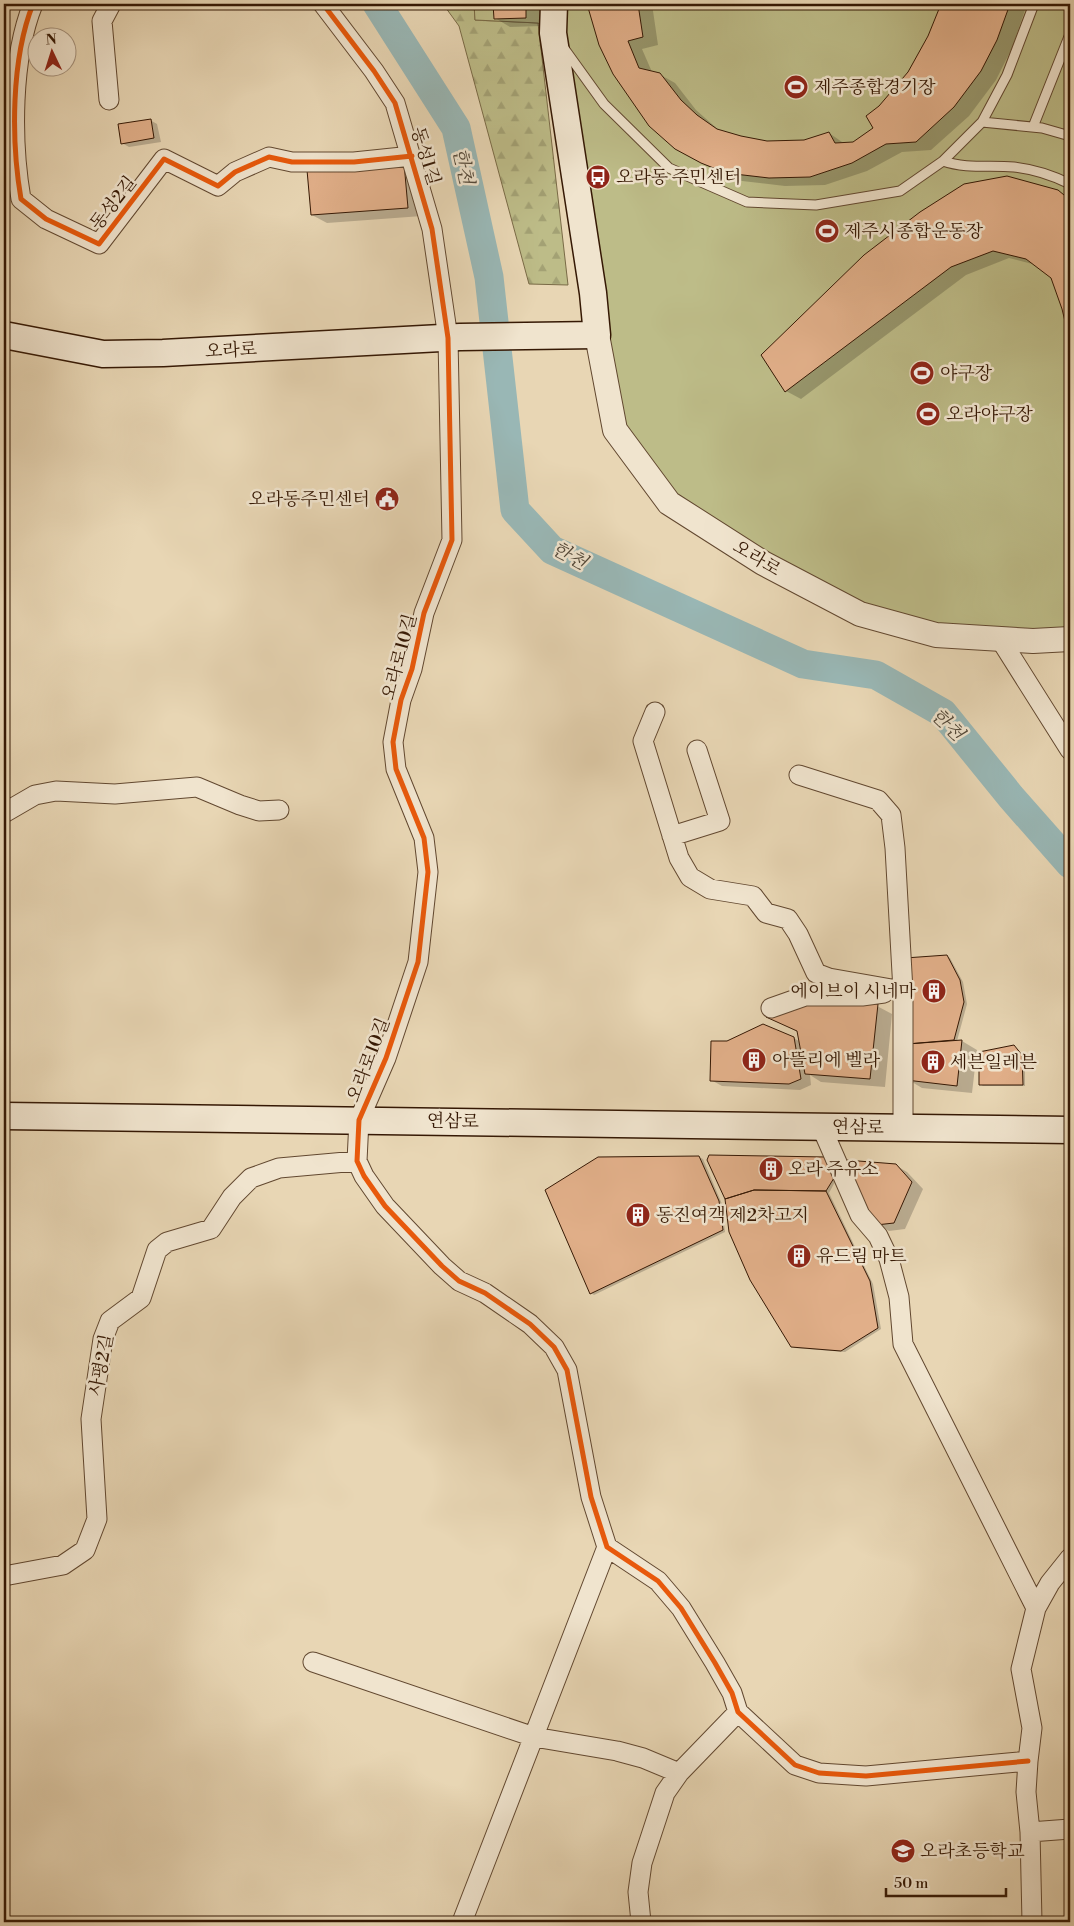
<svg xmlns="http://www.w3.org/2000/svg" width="1074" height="1926" viewBox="0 0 1074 1926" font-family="'Libre Bodoni','Noto Serif KR',serif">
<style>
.forest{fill:url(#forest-firs);stroke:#796a46}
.green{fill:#bdbc88;stroke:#796a46}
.shadow{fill:#0003}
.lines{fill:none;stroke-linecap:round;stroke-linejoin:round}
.river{stroke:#99b7b5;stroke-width:29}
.building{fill:#e1af89;stroke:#351804}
.service-casing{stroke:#624830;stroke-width:11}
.minor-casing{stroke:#624830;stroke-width:21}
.tertiary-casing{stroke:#624830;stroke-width:26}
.secondary-casing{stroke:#351804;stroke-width:29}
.service{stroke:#f0e4ce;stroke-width:9}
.minor{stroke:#f0e4ce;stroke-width:19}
.tertiary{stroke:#f0e4ce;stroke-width:24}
.secondary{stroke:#f0e4ce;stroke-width:26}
.cycleway-casing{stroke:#f0e4ce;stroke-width:8}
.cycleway{stroke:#e8590c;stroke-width:5}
.labels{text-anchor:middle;stroke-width:5;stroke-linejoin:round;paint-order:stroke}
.poi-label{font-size:18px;fill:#351804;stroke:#f0e4ce;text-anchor:start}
.street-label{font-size:18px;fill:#351804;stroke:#f0e4ce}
.water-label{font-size:19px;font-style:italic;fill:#534839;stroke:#f0e4ce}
</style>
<defs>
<pattern id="forest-firs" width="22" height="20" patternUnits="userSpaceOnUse" patternTransform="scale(1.25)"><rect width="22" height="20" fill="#bdbc88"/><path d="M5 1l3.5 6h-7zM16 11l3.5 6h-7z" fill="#a3a174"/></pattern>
</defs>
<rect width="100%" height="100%" fill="#e8d6b4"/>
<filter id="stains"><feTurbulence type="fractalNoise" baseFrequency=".004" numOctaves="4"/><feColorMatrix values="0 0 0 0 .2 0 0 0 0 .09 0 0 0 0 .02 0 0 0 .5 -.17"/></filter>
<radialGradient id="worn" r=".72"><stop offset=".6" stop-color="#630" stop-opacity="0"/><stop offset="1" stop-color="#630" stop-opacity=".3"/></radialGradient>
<path class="forest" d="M443,4h31l1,16 63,3 30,262 -39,-1 -70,-258z"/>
<path class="green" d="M474,4h596v633l-51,3 -159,-26 -191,-111 -54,-73 -62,-397 -15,-10 -63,-3z"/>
<path class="shadow" d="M495,4h45l1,22 -31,1 -15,-9z
M589,4h63l6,41 -16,4 10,23 7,2 16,9 21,27 25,22 46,10 37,-1 25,-8 16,11 8,-1 22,-14 5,-22 29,-34 20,-37 13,-32h85l-15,44 -16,32 -27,36 -38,34 -29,2 -35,19 -42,14 -40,1 -43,-5 -25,-10 -26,-14 -100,-142z
M150,120l7,4 4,18 -32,5 -7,-4z
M404,164l18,52 -95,7 -15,-8z
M1057,191l13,7v139l-7,-29 -11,-31 -16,-12 -27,-7 -43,17 -165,124 -15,-8 -24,-36z
M947,956l3,2 13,24 4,22 -10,37h5l15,9 -5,43 -50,-5 -15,-9 1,-35z
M877,1006l15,8 -7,73 -64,-5 -11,-7 1,10 -11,5 -78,-4 -11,-6 83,-42 6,4 -2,-10 -29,-15z
M1014,1046l11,12v28h-42l-3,-2z
M699,1157l4,2 19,45 3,28 -131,63 -3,-2z
M825,1158l11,22 -7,13 44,91 8,45 -36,23 -50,-4 -3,-2z
M895,1165l12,7 16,17 -18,40 -16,2 -12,-7z"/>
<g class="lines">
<path class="river" d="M377,4l79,124 33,149 26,233 37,40 251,114 73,11 67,38 68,84 59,67"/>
</g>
<path class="building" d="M493,4h33v14l-32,1z
M587,4h51l5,33 -15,4 11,27 21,5 21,27 16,15 20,14 24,7 26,5 37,-1 25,-8 6,11 18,-1 20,-14 -7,-12 13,-10 29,-34 20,-36 13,-32h69l-13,36 -16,31 -27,36 -38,35 -30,2 -34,19 -42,14 -41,1 -43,-5 -25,-10 -26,-14 -26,-23 -36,-52 -14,-29z
M151,119l3,19 -33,6 -3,-20z
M404,163l4,45 -97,7 -4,-45z
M1007,176l51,14 12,10v142l-8,-33 -11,-31 -25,-19 -33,-8 -42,16 -166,125 -24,-37 103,-100 56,-43 44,-28z
M947,955l13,25 4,22 -10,38 -47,4 -2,-86z
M804,1001l74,3 -8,75 -65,-5 -8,-43 -31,-14z
M763,1024l31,13 7,42 -12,5 -79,-3 1,-40h16z
M962,1040l-5,46 -51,-6 1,-36z
M1014,1045l8,10 1,30h-44v-33z
M709,1155l117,2 8,21 -8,13 -72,-1 -29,9 -18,-39z
M699,1156l20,45 4,29 -133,64 -45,-104 53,-33z
M846,1160l50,4 16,18 -18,41 -18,2 -33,-58z
M754,1190l72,1 44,90 8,47 -37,23 -50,-4 -41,-67 -21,-48 -4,-33z"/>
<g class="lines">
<defs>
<path id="service" d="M563,47l41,57 65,64 78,34 69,3 84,-14 43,-30 39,-39 25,-47 27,-71
M982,122l60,6 28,8
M1033,127l37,-93
M943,161c23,8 47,4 71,6 18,2 40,9 56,17"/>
<path id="minor" d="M33,4c-22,55 -22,137 -12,195l25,20 53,25 65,-85 54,27 17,-14 34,-15 23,5h62l58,-6
M323,4l51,67 21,32 37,126 16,109 4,202 -28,73 -12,56 -11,31 -8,42 3,27 28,69 4,34 -10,90 -32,96 -27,62 -2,41 7,15 21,30 57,60 17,15 26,12 45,31 24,23 13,23 24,127 16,50 51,34 23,27 34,55 17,30 6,19 57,53 24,8 47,3 162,-15
M109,100l-7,-79 9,-17
M1000,639l70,111
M655,712l-12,29 36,117 11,19 20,12 43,7 13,17 22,6 10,15 18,39 13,5 74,13
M799,775l79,25 13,15 4,33 8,143v136
M4,813l31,-18 21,-4 59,3 82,-7 43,18 19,6 20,-1
M672,836l48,-15 -23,-71
M771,1008l34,-12h57l22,-3
M821,1126l39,89 18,21 11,23 10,38 4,47 133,264
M4,1576l59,-11 22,-15 12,-31 -6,-100 12,-80 7,-18 31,-23 16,-48 10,-8 44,-13 21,-32 19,-19 28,-10 78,-7
M313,1662l221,75 83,14 26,7 36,15
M1030,1832l40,-3
M462,1922l145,-375
M641,1922l-3,-30 4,-29 23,-70 14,-20 59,-61
M1032,1922l-2,-90 -4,-40 2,-31 4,-33 -11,-59 15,-61 14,-25 20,-25"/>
<path id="tertiary" d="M597,335l18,95 54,73 94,60 97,51 76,21 97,6 37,-2"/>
<path id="secondary" d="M4,335l99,19 60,-1 297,-16 137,-2 -4,-42 -40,-260 1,-29
M4,1116l1066,14"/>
</defs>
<use href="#service" class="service-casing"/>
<use href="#minor" class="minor-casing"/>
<use href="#tertiary" class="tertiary-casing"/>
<use href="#secondary" class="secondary-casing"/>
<use href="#service" class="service"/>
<use href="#minor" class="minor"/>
<use href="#tertiary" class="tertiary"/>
<use href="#secondary" class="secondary"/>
<defs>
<path id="cycleway" d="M33,4c-22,55 -22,137 -12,195l25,20 53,25 65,-85 54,27 17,-14 34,-15 23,5h62l58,-6
M323,4l51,67 21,32 37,126 16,109 4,202 -28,73 -12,56 -11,31 -8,42 3,27 28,69 4,34 -10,90 -32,96 -27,62 -2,41 7,15 21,30 57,60 17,15 26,12 45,31 24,23 13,23 24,127 16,50 51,34 23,27 34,55 17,30 6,19 57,53 24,8 47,3 162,-15"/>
</defs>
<use href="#cycleway" class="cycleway-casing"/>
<use href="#cycleway" class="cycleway"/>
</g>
<defs>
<symbol id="stadium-disc" viewBox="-11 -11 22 22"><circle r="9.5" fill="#8f2418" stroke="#f0e4ce"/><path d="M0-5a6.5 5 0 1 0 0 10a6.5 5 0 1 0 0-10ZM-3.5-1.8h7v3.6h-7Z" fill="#fff"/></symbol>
<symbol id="bus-disc" viewBox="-11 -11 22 22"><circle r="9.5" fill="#8f2418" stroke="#f0e4ce"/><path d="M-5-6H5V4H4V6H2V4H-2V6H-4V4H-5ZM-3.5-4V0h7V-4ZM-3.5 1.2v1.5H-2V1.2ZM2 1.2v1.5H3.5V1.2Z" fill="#fff"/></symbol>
<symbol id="civic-disc" viewBox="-11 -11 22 22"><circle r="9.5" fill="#8f2418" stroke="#f0e4ce"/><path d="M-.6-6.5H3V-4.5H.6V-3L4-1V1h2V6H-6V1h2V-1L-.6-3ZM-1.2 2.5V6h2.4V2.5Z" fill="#fff"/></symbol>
<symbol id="building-disc" viewBox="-11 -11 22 22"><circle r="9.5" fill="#8f2418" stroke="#f0e4ce"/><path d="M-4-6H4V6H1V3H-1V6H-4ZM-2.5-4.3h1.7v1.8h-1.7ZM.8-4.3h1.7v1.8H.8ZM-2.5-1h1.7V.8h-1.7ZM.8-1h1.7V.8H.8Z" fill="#fff"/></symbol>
<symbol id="school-disc" viewBox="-11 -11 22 22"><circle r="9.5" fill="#8f2418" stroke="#f0e4ce"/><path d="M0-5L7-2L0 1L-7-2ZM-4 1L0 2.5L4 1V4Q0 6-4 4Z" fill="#fff"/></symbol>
</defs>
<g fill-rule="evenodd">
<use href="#stadium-disc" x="782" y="73" width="28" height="28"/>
<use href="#bus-disc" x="584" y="163" width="28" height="28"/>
<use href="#stadium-disc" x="813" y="217" width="28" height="28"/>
<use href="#stadium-disc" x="908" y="359" width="28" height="28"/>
<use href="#stadium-disc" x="914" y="400" width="28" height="28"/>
<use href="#civic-disc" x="373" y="485" width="28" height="28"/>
<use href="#building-disc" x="920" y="977" width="28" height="28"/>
<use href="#building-disc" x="740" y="1046" width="28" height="28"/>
<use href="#building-disc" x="919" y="1048" width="28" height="28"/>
<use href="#building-disc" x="757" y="1155" width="28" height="28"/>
<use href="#building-disc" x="624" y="1201" width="28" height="28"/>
<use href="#building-disc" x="785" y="1242" width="28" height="28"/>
<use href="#school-disc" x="889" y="1837" width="28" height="28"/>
</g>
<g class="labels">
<g class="poi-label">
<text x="814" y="93">제주종합경기장</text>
<text x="616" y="183">오라동 주민센터</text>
<text x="844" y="237">제주시종합운동장</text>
<text x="940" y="379">야구장</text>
<text x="946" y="420">오라야구장</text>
<text x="370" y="505" text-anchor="end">오라동주민센터</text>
<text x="916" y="997" text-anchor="end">에이브이 시네마</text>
<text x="772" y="1066">아뜰리에 벨라</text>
<text x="950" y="1068">세븐일레븐</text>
<text x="788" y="1175">오라 주유소</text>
<text x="656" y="1221">동진여객 제2차고지</text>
<text x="816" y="1262">유드림 마트</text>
<text x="920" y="1857">오라초등학교</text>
</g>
<g class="street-label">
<text transform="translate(426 156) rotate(73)" y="6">동성1길</text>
<text transform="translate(113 203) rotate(-52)" y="6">동성2길</text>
<text transform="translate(231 350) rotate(-3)" y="6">오라로</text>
<text transform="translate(757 558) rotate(31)" y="6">오라로</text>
<text transform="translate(399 657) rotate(-75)" y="6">오라로10길</text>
<text transform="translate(368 1060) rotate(-69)" y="6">오라로10길</text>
<text transform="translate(453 1121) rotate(1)" y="6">연삼로</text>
<text transform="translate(858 1127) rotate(1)" y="6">연삼로</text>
<text transform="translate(101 1365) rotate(-79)" y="6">사평2길</text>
</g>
<g class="water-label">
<text transform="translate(464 166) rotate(78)" y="7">한천</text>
<text transform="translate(570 555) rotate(29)" y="7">한천</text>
<text transform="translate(948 724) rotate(44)" y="7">한천</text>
</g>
</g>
<rect width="1074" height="1926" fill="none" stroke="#e8d6b4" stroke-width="20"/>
<rect x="5" y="5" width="1064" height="1916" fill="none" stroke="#351804" stroke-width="2.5"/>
<rect x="10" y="10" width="1054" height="1906" fill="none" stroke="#351804"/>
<g transform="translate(52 52) rotate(356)"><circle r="24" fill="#f0e4ce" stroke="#a5927d"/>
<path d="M0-4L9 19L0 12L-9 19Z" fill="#8f2418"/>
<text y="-8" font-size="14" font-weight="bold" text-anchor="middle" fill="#351804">N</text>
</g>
<path d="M886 1888v8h120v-8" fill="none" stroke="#351804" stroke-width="2.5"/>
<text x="894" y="1888" font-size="15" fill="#351804" stroke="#f0e4ce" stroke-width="4" paint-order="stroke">50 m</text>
<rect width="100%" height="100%" filter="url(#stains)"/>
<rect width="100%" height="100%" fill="url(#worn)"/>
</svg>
